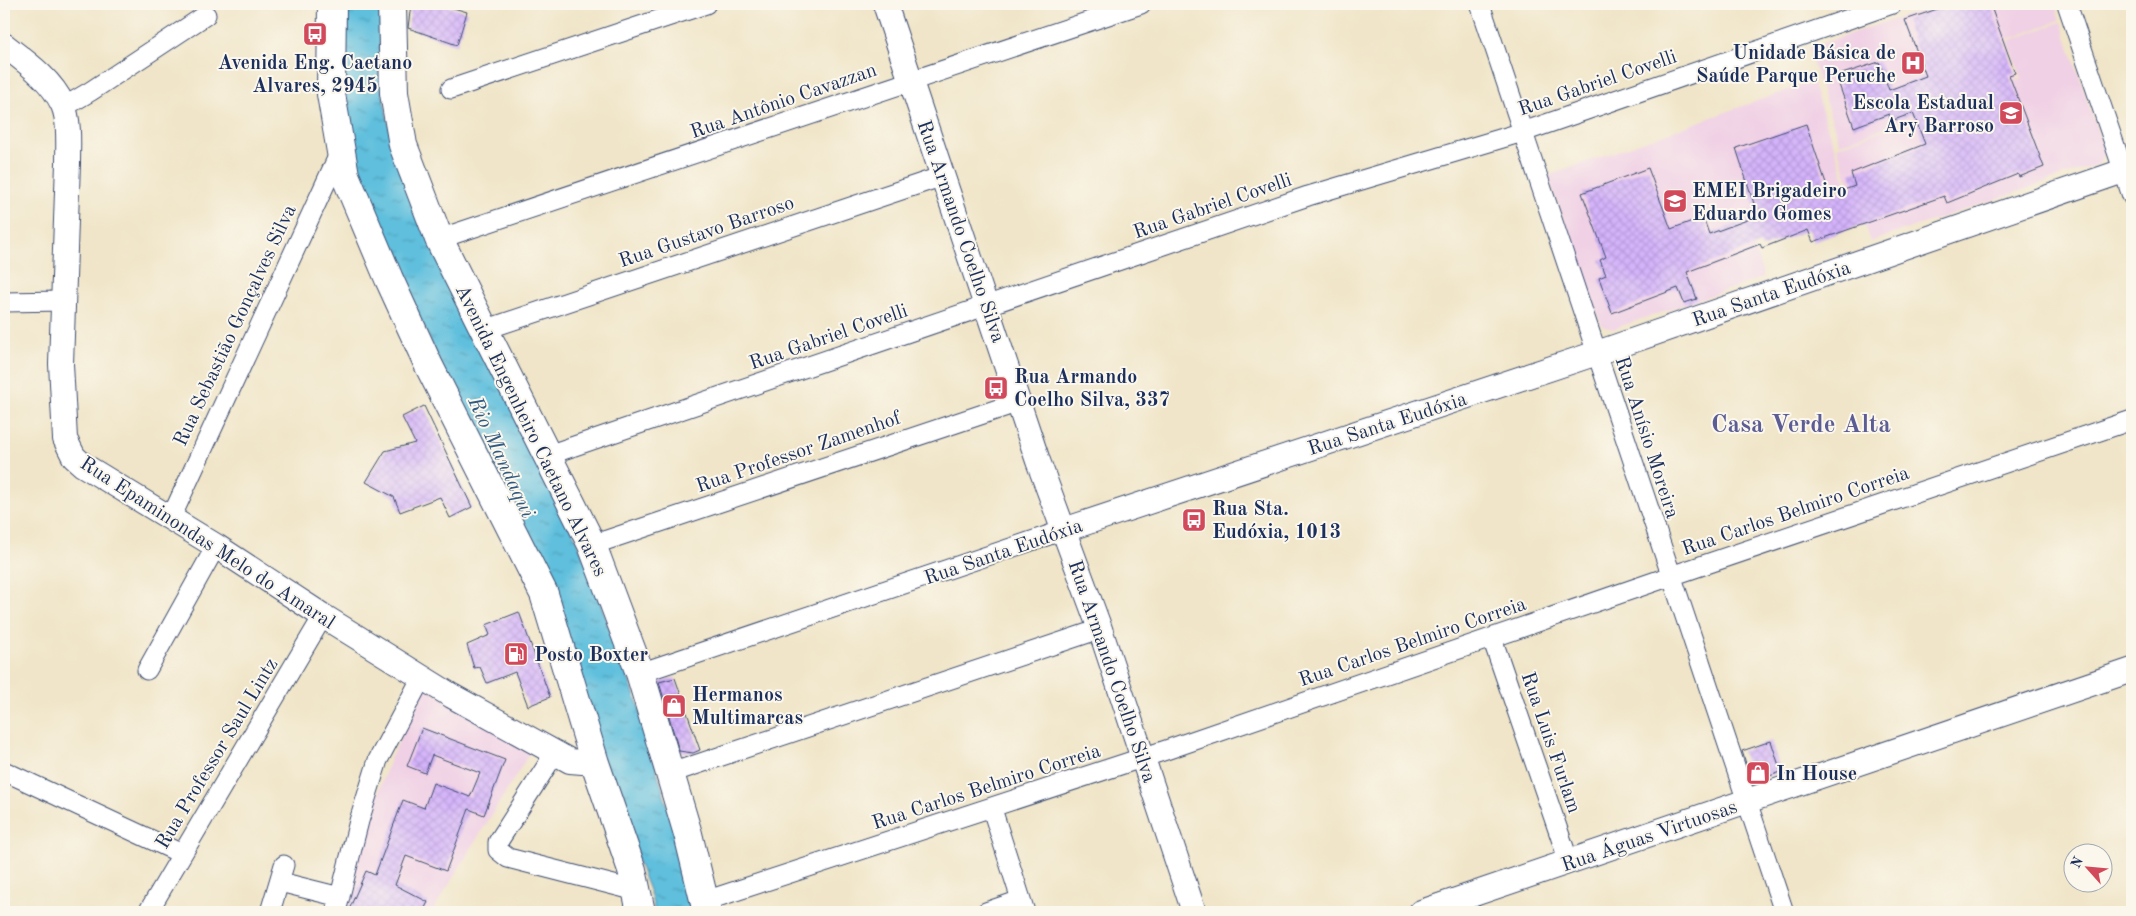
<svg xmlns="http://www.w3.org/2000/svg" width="2136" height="916" viewBox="0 0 2136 916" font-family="'Old Standard TT',serif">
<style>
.built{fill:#f0d0e5}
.water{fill:url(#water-ripples);stroke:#3d779e}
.building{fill:url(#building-cross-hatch)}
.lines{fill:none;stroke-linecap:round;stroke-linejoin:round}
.minor-casing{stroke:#3b4a6e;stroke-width:21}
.tertiary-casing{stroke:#3b4a6e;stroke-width:26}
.primary-casing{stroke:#3b4a6e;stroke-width:30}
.minor{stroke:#fff;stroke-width:19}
.tertiary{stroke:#fff;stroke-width:24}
.primary{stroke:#fff;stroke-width:28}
.labels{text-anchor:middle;stroke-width:4;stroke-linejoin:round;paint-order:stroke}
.poi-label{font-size:20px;font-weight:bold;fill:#1b2f5e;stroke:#fbf7ec;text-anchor:start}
.street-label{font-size:20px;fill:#1b2f5e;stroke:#fbf7ec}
.water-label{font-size:21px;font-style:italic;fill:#2f5a84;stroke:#fbf7ec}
.district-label{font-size:25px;font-weight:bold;fill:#5c5d95;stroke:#fbf7ec}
</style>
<defs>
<pattern id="water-ripples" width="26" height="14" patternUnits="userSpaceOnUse" patternTransform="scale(1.25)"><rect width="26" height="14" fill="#5fbfdd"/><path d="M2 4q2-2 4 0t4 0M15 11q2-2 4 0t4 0" fill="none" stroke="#4e9cb6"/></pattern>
<pattern id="building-cross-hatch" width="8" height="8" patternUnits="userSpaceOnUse" patternTransform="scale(1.25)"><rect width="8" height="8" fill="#d4b3fa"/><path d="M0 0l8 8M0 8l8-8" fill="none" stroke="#b59ad9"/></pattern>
</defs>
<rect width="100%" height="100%" fill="#fbf7ec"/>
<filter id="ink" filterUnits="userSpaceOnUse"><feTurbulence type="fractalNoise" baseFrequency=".02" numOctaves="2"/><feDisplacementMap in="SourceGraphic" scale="10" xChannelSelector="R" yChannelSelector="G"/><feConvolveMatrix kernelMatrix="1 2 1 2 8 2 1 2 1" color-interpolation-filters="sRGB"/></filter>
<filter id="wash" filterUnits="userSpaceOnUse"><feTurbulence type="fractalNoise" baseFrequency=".0096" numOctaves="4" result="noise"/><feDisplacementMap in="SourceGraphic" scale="20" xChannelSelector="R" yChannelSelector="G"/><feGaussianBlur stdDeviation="1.12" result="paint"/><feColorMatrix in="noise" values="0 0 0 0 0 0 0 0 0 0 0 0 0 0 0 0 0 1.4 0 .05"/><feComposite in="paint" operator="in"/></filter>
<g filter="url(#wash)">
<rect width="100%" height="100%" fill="#f0e5c8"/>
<path class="built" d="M1940,4h114l6,16 -54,20 12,38 -178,66 -22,-64 -6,2 34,100 -102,37 20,58 -151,52 -11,-3 -54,-150 270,-97 -10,-31z
M2061,22l43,129 -5,13 -229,78 -33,-95 185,-69 -14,-37z
M426,688l105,63 -99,161h-88l19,-75 27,-78z"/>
<path class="water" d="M337,4h44l-2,71 17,87 182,381 61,164 58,205h-42l-5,-19 -184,-471 -122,-276z"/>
<g id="blocks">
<path class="building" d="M411,4h29l27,8 -10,33 -49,-17z
M1952,4h38l25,69 -6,2 35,92 -25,10 -1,-3 -71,29 -3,-7 -131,46 -5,-12 -46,18 -2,-4 -73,28 10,27 -13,4 -6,-15 -66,25 -13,-35 7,-3 -6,-15 6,-3 -24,-64 66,-25 23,61 32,-12 6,17 49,-18 -22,-68 70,-24 24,71 25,-9 -4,-13 74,-29 -12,-31 -22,8 -2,-7 -35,13 -18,-51 43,-14 10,28 37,-14 -21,-56z
M424,406l48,101 -22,11 -10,-21 -40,15 -6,-15 -28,-15 19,-31 30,-8 -13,-26z
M519,612l31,85 -22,9 -13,-34 -28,11 -7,-16 -6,1 -7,-23 23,-10 -4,-10z
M675,678l25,72 -7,3 -14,-2 -20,-69z
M422,728l83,32 -21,55 -15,-6 -23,62 -40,-15 -11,29 33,17 -5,10h-75l18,-41 9,4 28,-75 21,8 9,-25 37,14 10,-24 -48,-18 -7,18 -18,-7z
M1771,741l10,31 -29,10 -10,-31z"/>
</g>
</g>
<g filter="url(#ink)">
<use href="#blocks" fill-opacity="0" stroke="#3b4a6e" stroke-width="1"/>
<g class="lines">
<defs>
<path id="minor" d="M1480,4l304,908
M2067,4l65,192
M451,89l255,-85
M64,107l27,-16 115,-76
M439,239l702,-235
M4,302l59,-1
M484,330l459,-154
M548,455l760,-259 215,-64 369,-128
M171,518l169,-366
M592,545l427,-143
M1492,638l77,224
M147,670l69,-124
M640,673l424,-143
M555,753l-57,89v8l10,8 129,33
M4,771l178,83
M671,773l429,-144
M992,809l33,103
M280,882l60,15
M705,901l461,-151 505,-174 461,-156
M148,912l175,-296
M270,912l14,-47
M336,912l23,-91 19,-61 44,-83
M986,912l35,-12"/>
<path id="tertiary" d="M885,4l153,457 62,168 94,283
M4,45c22,17 47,34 59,60 7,17 5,41 5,58l-7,201 4,75 9,18 9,8 133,81 107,70 129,80 118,65 25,2
M1064,530l533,-177 535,-185
M1421,912l711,-242"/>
<path id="primary" d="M332,4l-1,90 14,81 44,104 39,85 116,230 51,169 37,107 9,42
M392,4l2,89 9,52 36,94 153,306 48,128 48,161 19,78"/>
</defs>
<use href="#minor" class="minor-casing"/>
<use href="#tertiary" class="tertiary-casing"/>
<use href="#primary" class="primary-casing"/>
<use href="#minor" class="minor"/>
<use href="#tertiary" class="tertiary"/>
<use href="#primary" class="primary"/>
</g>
</g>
<defs>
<symbol id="bus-square" viewBox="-11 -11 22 22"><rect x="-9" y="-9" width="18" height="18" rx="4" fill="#d1495b" stroke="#fbf7ec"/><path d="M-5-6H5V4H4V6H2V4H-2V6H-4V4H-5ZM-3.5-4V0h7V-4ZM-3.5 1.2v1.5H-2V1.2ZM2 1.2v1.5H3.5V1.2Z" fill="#fff"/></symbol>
<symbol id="hospital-square" viewBox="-11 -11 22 22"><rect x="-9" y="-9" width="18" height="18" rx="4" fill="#d1495b" stroke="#fbf7ec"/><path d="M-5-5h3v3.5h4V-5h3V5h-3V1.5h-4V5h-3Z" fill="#fff"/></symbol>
<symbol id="school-square" viewBox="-11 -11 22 22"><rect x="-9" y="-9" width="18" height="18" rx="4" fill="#d1495b" stroke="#fbf7ec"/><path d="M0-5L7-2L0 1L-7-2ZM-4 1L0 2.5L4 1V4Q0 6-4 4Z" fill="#fff"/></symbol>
<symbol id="fuel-square" viewBox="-11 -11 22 22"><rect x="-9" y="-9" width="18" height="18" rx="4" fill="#d1495b" stroke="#fbf7ec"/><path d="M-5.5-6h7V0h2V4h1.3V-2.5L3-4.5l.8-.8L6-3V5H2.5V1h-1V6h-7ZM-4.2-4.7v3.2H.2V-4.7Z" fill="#fff"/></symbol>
<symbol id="shop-square" viewBox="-11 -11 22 22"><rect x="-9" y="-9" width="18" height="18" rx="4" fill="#d1495b" stroke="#fbf7ec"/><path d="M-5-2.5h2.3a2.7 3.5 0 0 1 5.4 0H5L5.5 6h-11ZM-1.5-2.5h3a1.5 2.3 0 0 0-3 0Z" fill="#fff"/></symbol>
</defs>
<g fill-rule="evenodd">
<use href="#bus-square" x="301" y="20" width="28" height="28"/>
<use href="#hospital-square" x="1899" y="49" width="28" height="28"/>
<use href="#school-square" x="1997" y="99" width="28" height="28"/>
<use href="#school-square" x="1661" y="187" width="28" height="28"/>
<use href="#bus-square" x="982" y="374" width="28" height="28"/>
<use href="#bus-square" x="1180" y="506" width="28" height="28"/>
<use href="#fuel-square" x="502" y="640" width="28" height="28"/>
<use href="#shop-square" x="660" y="692" width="28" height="28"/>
<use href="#shop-square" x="1744" y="759" width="28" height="28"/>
</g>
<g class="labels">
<g class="poi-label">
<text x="1896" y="59" text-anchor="end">Unidade Básica de<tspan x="1896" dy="23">Saúde Parque Peruche</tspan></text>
<text x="315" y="69" text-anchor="middle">Avenida Eng. Caetano<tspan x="315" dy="23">Alvares, 2945</tspan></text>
<text x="1994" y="109" text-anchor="end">Escola Estadual<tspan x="1994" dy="23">Ary Barroso</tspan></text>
<text x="1692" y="197">EMEI Brigadeiro<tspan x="1692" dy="23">Eduardo Gomes</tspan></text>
<text x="1014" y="383">Rua Armando<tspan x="1014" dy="23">Coelho Silva, 337</tspan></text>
<text x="1212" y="515">Rua Sta.<tspan x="1212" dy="23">Eudóxia, 1013</tspan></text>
<text x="534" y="661">Posto Boxter</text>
<text x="692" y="701">Hermanos<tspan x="692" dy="23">Multimarcas</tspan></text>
<text x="1776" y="780">In House</text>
</g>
<g class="street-label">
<text transform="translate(1597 82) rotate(-19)" y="7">Rua Gabriel Covelli</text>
<text transform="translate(783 100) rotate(-19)" y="7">Rua Antônio Cavazzan</text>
<text transform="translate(1212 205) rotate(-19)" y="7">Rua Gabriel Covelli</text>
<text transform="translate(706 231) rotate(-19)" y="7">Rua Gustavo Barroso</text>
<text transform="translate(962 231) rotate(71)" y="7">Rua Armando Coelho Silva</text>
<text transform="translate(1771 293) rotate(-19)" y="7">Rua Santa Eudóxia</text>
<text transform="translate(234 325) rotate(-65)" y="7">Rua Sebastião Gonçalves Silva</text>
<text transform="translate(828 336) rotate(-19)" y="7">Rua Gabriel Covelli</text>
<text transform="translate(1387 423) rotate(-18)" y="7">Rua Santa Eudóxia</text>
<text transform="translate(532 430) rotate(64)" y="7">Avenida Engenheiro Caetano Alvares</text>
<text transform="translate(1648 437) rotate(72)" y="7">Rua Anísio Moreira</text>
<text transform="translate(798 451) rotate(-19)" y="7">Rua Professor Zamenhof</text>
<text transform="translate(1795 510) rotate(-19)" y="7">Rua Carlos Belmiro Correia</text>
<text transform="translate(208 542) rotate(33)" y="7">Rua Epaminondas Melo do Amaral</text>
<text transform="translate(1003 551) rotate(-19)" y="7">Rua Santa Eudóxia</text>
<text transform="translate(1412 641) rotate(-19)" y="7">Rua Carlos Belmiro Correia</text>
<text transform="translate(1113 671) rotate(71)" y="7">Rua Armando Coelho Silva</text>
<text transform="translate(1552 742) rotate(71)" y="7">Rua Luis Furlam</text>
<text transform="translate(216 753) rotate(-59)" y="7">Rua Professor Saul Lintz</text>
<text transform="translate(986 786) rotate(-18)" y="7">Rua Carlos Belmiro Correia</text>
<text transform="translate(1649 835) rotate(-19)" y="7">Rua Águas Virtuosas</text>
</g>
<g class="water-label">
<text transform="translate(502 457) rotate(65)" y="7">Rio Mandaqui</text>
</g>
<g class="district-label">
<text x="1801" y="432">Casa Verde Alta</text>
</g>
</g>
<rect width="2136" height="916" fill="none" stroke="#fbf7ec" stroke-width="20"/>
<g transform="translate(2088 868) rotate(297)"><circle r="24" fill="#fbf7ec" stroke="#a1a7b3"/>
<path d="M0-4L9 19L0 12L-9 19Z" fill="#d1495b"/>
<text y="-8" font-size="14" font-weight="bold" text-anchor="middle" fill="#1b2f5e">N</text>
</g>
</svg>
